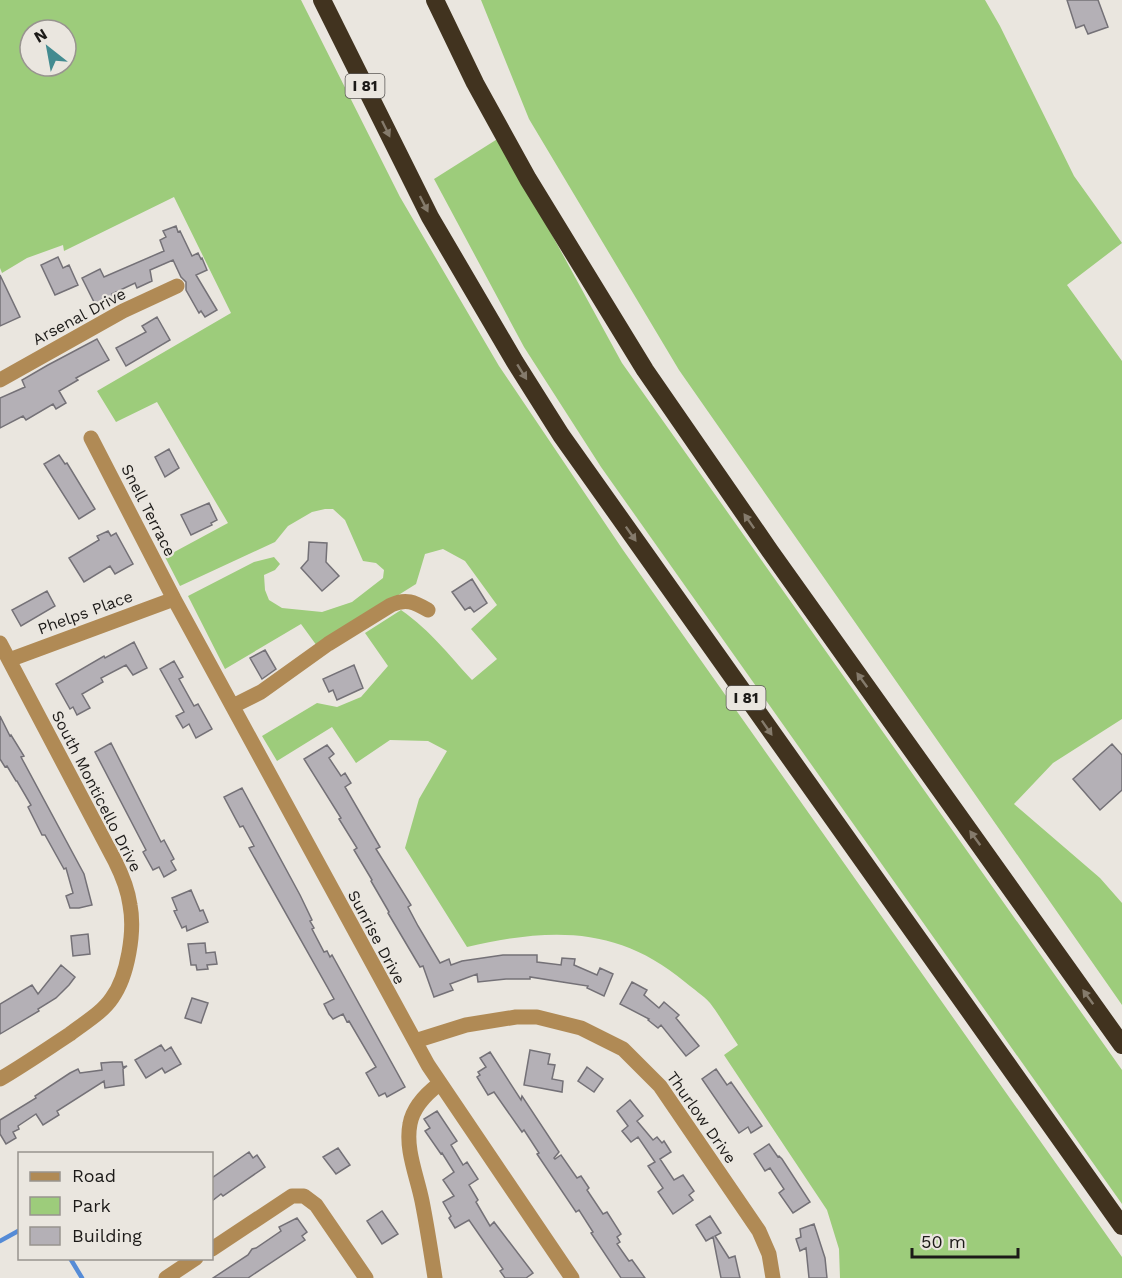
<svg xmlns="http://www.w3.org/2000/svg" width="1122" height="1278" viewBox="0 0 1122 1278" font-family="'Work Sans',sans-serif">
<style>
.green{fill:#9dcc7b;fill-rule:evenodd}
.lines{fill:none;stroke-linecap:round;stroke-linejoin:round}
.stream{stroke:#558bd6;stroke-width:4.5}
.building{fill:#b4b0b6;stroke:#747177;stroke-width:1.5}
.minor{stroke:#b08a55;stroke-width:15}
.highway{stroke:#41331f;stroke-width:18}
.oneway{fill:#857b6c}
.labels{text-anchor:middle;stroke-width:4.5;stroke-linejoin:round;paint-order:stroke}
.shield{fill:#eae6df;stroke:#5a5754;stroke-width:1.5}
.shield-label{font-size:15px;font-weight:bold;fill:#1c1a18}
.street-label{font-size:16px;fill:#1c1a18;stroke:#eae6df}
</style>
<rect width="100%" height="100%" fill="#eae6df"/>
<path class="green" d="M0,0h301l99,197 99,169 124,184 499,707v21h-282l-1,-29 -12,-39 -103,-155 14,-10c-9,-13 -18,-29 -28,-42 -7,-8 -17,-14 -25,-21 -68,-57 -136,-54 -218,-35l-62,-99 14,-49 28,-48 -19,-10 -38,-1 -34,23 -24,-36 -55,34 -15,-25 55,-33 20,4 24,-10 27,-31 -23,-33 36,-23c31,22 46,43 71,70l25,-21 -26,-30 26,-24 -32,-44 -22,-12 -18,5 -9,30 -99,62 -16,-22 -76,45 -37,-73 66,-34 20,-5 6,7 -5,6 -11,5 1,15 4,10 13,8 40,4 30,-10 31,-24 1,-8 -8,-7 -13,-2 -18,-41 -12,-11h-8l-13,3 -24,14 -13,16 -95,44 -15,-29 63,-34 -71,-121 -41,20 -19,-31 134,-78 -57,-116 -110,54 -1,-6 -36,13 -25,15 -2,-5zM30,30h36v36h-36z
M481,0h504l15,26 74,150 48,67 -55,42 55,76v358l-69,44 -39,41 86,74 22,25v102l-443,-635 -150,-251z
M499,138l123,225 500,707v134l-521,-737 -77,-120 -90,-168z"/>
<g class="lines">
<path class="stream" d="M0,1241l20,-11
M70,1258l12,20"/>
</g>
<path class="building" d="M1067,0h31l10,27 -20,7 -4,-9 -8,3z
M176,226l2,6 2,-1 12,25 6,-3 3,6 1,-1 5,12 -11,5 21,35 -12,7 -4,-6 -2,2 -13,-23v-8l-5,-5 -8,-17 -23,10 2,11 -15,7 -2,-5 -23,11 1,3 -17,9 -14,-28 18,-9 4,8 60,-26 -4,-11 6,-3 -3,-6z
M58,257l5,11 6,-3 9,20 -23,10 -14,-30z
M0,275l20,42 -20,9z
M157,317l13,23 -44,26 -10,-18 30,-16 -4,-6z
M97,339l12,21 -33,18 2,2 -19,11 7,12 -10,6 -3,-5 -27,16 -3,-4 -23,12v-30l25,-11 -3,-7 26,-15z
M169,449l10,19 -14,9 -10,-20z
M59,455l6,9 2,-1 28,46 -16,10 -35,-55z
M209,503l8,17 -6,3 1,2 -21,10 -10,-20z
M108,531l3,5 5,-3 17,31 -18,10 -5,-8 -26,16 -15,-24 30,-18 -2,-4z
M309,542l18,1 -1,19 13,14 -17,15 -21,-23 7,-8z
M472,579l15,24 -13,9 -4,-5 -5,3 -13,-18z
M47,591l8,15 -34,20 -9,-16z
M134,642l13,26 -14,7 -7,-10 -25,13 2,4 -21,12 8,14 -13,7 -4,-8 -3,2 -14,-25 48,-28 1,2z
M265,650l11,19 -14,10 -12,-21z
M174,661l9,16 -4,2 15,27 4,-2 14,25 -16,9 -7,-14 -6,4 -7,-12 8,-4 -24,-43z
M354,665l9,23 -26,12 -4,-10 -4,2 -6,-13z
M0,716l10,20 1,-1 13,21 -3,1 63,117 8,31 -13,3h-9l-4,-12 7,-3 -7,-25 -2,1 -19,-34h-3l-14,-28 3,-2 -14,-24h-1l-9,-15 -2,1 -5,-8z
M111,743l50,99 3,-2 10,19 -3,2 5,9 -12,7 -5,-10 -6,3 -10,-18 3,-2 -51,-98z
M1112,744l10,11v35l-22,20 -27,-31z
M327,745l7,9 -5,4 12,18 4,-3 6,10 -6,4 35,60 -4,2 35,56 -3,2 10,19 22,37 9,-4 2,6 11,-4 41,-6h34v7l24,3 1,-7 13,1 -1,6 23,10 3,-7 13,6 -9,22 -17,-8 1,-2 -58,-9v2h-24l-28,3 -1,-8 -27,10 3,6 -19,7 -11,-31 -3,1 -32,-54 1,-1 -18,-31 1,-1 -18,-30 3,-2 -18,-29 2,-1 -37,-59z
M242,788l58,107 12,25 -2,1 4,7 -2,1 12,23 3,-1 3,6 2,-2 73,132 -18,10 -2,-4 -6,3 -13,-23 10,-6 -27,-46 -2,1 -4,-8 -10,5 -4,-5 -5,-10 10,-5 -85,-151 5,-2 -11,-20 -3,1 -16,-30z
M191,890l9,21 3,-1 5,12 -21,9 -1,-5 -4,2 -8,-17 3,-1 -5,-12z
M88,934l2,20 -17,2 -2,-20z
M205,943l1,10 9,-1 2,12 -10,1 1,4 -11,1 -1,-5h-5l-3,-21z
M61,965l14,12 -6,8 -13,13 -18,11 1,2 -39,23v-30l32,-19 6,9z
M632,982l15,8 -3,5 15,13 5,-6 15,13 -3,3 23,28 -13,10 -25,-31 -3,3 -10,-8 1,-1 -29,-15z
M192,998l16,5 -7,20 -16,-5z
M161,1045l4,6 6,-4 10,17 -16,9 -3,-5 -16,10 -11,-18z
M530,1050l20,4 -2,10 7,1 -3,14 11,2 -1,11 -38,-7z
M490,1052l31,48 1,-4 37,56 -5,6 1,1 6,-4 16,23 4,-2 8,12 -2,2 16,24 4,-2 14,22 -4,3 3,5 -3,2 12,17 3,-1 13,18h-24l-30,-45 2,-1 -14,-22 -3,2 -39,-58 2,-1 -15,-23 -2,2 -28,-40 -6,3 -11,-18 3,-2 -2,-3 8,-5 -6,-9z
M113,1062h9l1,5 4,-1 -4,3 1,16 -19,3 -1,-7 -47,30 2,4 -16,10 -7,-11 -18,12 1,3 -6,3 3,6 -10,6 -6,-10v-14l36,-22 -1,-2 35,-23 8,-4 2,4 22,-3 -1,-7z
M587,1067l16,12 -9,13 -16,-11z
M716,1069l11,16 4,-3 31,44 -11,7 -3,-6 -9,6 -37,-54z
M630,1100l13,16 -6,5 16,19 4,-3 5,6 2,-2 7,11 -11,7 14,21 9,-5 11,16 -5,4 4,5 -20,14 -15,-22 5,-4 -15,-22 7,-4 -17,-25 -7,5 -9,-11 6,-5 -11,-15z
M437,1111l20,30 -6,4 12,20 4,-3 11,17 -9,6 9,15 -2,2 14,24 4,-4 39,51 -7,5h-21l-5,-7 3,-2 -34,-49 -14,8 -6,-10 2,-2 -8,-14 11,-6 -11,-16 11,-8 -12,-19 -1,1 -16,-23 5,-3 -6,-9z
M769,1144l9,13 1,-1 3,3 28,43 -17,11 -14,-20 5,-4 -14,-21 -5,3 -11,-17z
M338,1148l12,17 -14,9 -13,-17z
M249,1152l4,6 4,-3 8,12 -42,29 -2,-2 -9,7v-23z
M382,1211l16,23 -16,10 -15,-23z
M710,1216l11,17 -6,3 14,22 6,-2 5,22h-19l-8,-41 -7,4 -10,-16z
M297,1218l10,14 -5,4 3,4 -57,38h-35l35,-23 4,-6 4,-1 25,-17 -2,-4z
M814,1224l11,34 2,20h-18l-3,-30 -6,3 -4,-12 5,-2 -1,-8z"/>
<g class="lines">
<path class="minor" d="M0,380l123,-69 54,-25
M91,438l83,161 254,466 144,213
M0,643l115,218c7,14 13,29 15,44 5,26 -2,71 -18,93 -10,15 -28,25 -42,36 -23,15 -46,31 -70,45
M9,660l165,-61
M233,706l28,-14 67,-48 63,-39c15,-7 23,-3 37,5
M415,1041l51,-16 50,-8h21l44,11 42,21 37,37 99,145 10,23 4,24
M212,1249l80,-53h12l12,9 50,73
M166,1278l30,-20
M435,1278c-4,-26 -8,-52 -13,-77 -5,-25 -17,-52 -12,-77 3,-17 16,-30 29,-40"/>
<path class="highway" d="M322,0l108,217 85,145 46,73 561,791
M435,0l40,83 53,96 117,191 125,181 352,494"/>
</g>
<defs><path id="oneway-solid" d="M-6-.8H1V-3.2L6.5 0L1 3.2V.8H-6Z" transform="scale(1.5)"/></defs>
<g class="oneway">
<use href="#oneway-solid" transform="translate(386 129) rotate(64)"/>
<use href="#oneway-solid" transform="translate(424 204) rotate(63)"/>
<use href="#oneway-solid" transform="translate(522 372) rotate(58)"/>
<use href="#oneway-solid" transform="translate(749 521) rotate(-125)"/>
<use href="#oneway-solid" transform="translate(631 534) rotate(55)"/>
<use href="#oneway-solid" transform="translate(862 680) rotate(-126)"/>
<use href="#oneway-solid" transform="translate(767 728) rotate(55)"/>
<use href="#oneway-solid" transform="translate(975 838) rotate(-126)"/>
<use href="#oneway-solid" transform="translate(1088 997) rotate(-126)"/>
</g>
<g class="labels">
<g class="shield">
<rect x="345.5" y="74" width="39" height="24" rx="4.5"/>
<rect x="726.5" y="686" width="39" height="24" rx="4.5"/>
</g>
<g class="shield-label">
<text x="365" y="91">I 81</text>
<text x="746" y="703">I 81</text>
</g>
<g class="street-label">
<text transform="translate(79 316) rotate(-28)" y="6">Arsenal Drive</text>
<text transform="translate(149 510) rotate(63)" y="6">Snell Terrace</text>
<text transform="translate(85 612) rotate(-20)" y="6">Phelps Place</text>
<text transform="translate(97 791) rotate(63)" y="6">South Monticello Drive</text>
<text transform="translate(377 937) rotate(62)" y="6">Sunrise Drive</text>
<text transform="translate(702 1117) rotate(55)" y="6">Thurlow Drive</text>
</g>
</g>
<rect x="18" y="1152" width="195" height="108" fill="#eae6df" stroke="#98948f" stroke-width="1.5"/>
<rect x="30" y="1172" width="30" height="9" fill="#b08a55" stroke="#98948f" stroke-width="1.5"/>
<text x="72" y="1182" font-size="18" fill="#1c1a18">Road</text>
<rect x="30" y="1197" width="30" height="18" fill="#9dcc7b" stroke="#98948f" stroke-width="1.5"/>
<text x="72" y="1212" font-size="18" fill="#1c1a18">Park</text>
<rect x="30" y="1227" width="30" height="18" fill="#b4b0b6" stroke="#98948f" stroke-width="1.5"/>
<text x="72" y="1242" font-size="18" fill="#1c1a18">Building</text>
<g transform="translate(48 48) rotate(329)"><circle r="28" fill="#eae6df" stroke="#98948f" stroke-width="1.5"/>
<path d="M0-4.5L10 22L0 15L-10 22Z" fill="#438b90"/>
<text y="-9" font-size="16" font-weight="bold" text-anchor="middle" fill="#1c1a18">N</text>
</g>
<path d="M912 1248v9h106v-9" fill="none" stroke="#1c1a18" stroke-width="3"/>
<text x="921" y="1248" font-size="18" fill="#1c1a18" stroke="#eae6df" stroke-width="4.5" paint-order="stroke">50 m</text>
</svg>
